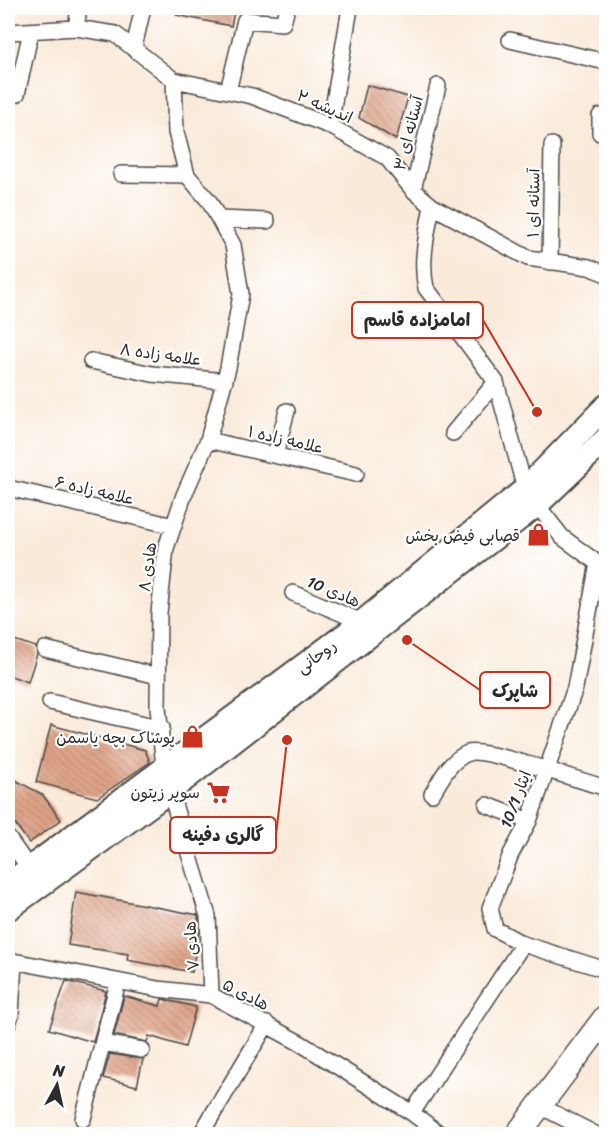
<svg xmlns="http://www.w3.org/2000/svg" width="614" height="1142" viewBox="0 0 614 1142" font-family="Sriracha,'Playpen Sans Arabic',sans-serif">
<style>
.building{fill:url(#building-back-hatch)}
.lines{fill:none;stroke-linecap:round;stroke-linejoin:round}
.street-casing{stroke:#4a4845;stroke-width:18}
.secondary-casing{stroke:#4a4845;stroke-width:26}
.primary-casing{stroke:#4a4845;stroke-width:27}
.street{stroke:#fff;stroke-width:15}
.secondary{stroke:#fff;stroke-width:22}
.primary{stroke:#fff;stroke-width:24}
.labels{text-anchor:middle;stroke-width:4.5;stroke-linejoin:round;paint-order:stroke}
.street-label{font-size:16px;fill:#2b2b2b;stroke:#fff}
.poi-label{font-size:16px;fill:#2b2b2b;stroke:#fff;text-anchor:end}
.leader{fill:none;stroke:#c8321e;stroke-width:2}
.callout-dot{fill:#c8321e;stroke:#fff;stroke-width:2}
.callout{fill:#fff;stroke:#c8321e;stroke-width:2}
.callout-label{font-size:18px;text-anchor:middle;font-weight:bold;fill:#2b2b2b}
</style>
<defs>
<pattern id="building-back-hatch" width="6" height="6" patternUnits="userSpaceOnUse" patternTransform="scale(1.5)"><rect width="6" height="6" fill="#dfa386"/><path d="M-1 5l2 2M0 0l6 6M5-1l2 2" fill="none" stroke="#b5856e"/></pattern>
</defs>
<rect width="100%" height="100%" fill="#fff"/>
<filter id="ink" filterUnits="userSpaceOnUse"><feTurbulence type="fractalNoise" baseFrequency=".0167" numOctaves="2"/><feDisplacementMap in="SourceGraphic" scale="12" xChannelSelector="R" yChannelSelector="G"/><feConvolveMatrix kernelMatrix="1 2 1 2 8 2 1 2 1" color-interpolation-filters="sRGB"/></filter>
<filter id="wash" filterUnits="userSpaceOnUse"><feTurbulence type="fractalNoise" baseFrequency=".008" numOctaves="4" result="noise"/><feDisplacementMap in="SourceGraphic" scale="24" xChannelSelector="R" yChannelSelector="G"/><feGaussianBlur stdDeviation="1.35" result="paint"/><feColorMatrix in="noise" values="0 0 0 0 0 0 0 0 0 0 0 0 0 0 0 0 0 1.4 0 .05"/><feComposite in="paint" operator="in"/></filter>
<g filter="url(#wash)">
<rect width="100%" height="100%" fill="#f9ead9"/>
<g id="blocks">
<path class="building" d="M177,8h58l-4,18 -55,-11z
M367,85l41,12 -12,43 -37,-22z
M8,638l28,9 1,7 -9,28 -20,-7z
M51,725l94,25 5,12 -53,36 -61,-16z
M8,776l35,19 18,25 -32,23 -21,-29z
M76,892l122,23 1,16 -7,41 -65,-12 1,-6 -60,-9z
M66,981l40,10 -13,51 -44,-13z
M124,996l36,10 2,-7 34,8 -11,40 -36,-11 -2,6 -33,-7z
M110,1054l33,5 -6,27 -34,-8z"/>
</g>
</g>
<g filter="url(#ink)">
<use href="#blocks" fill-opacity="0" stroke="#4a4845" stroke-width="1.5"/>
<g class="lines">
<defs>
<path id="street" d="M76,28l3,-20
M8,32l68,-4 39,6 59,46 78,16 78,30 57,32 26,32 19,16 96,52 61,9 17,7
M510,40l96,22
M134,47l9,-39
M228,91l17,-71 38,3 4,-15
M17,94l14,-63
M600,116v17l6,1
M330,126l20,-118
M121,174l66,1
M413,190l25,-104
M432,206c-5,27 -12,55 -6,82l70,94 29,107
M219,219l48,2
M550,262l2,-117
M91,361l61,13 73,7
M453,433l43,-51
M208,440l148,34
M275,455l12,-44
M8,488l166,38
M537,505l25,32 42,31
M598,563l-23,125 -46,133 -18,33 -21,54 5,21 28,15 83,26
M293,593l69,29
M45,649l113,27
M50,702l112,26
M164,768l-6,-61 1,-94 7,-65 18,-53 24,-55 20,-72 13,-74 -8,-49 -24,-44 -22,-26 -11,-43 -2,-52
M170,791l38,125 3,79
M432,794c10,-16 17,-33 36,-41 15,-6 116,29 138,35
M487,805l42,16
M8,838l21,30
M8,960l150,29 53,6 89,48 112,70 28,21
M8,1024l3,-9 3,-54
M103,1043l39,7
M540,1106l55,28
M412,1113l111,-169
M83,1119l35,-137
M202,1132l65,-108"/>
<path id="secondary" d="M8,884l354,-262 163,-133 81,-83
M8,909l162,-118 367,-286 69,-66"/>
<path id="primary" d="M518,1134l88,-117"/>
</defs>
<use href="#street" class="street-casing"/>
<use href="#secondary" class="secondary-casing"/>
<use href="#primary" class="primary-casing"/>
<use href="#street" class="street"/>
<use href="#secondary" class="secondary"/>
<use href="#primary" class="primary"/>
</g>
</g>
<defs>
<symbol id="shop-bare" viewBox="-9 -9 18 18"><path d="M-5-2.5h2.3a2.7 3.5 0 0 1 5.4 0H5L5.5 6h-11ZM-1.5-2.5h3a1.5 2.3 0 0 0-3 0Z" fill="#c8321e" stroke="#fff" stroke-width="2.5" paint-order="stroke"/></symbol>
<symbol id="supermarket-bare" viewBox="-9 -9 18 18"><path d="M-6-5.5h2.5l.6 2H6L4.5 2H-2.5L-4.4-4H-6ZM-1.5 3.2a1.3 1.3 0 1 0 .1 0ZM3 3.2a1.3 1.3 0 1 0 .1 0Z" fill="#c8321e" stroke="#fff" stroke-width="2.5" paint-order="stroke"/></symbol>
</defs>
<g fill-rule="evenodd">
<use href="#shop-bare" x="522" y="518" width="33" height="33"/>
<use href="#shop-bare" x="176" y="720" width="33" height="33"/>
<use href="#supermarket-bare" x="202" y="776" width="33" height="33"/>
</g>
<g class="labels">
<g class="street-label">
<text transform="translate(325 106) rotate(24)" y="6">اندیشه ۲</text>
<text transform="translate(408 133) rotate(-76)" y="6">آستانه ای ۳</text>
<text transform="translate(533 203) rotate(-89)" y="6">آستانه ای ۱</text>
<text transform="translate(161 354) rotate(8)" y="6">علامه زاده ۸</text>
<text transform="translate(286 439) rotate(13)" y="6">علامه زاده ۱</text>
<text transform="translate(95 490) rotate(13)" y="6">علامه زاده ۶</text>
<text transform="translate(147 567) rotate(-82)" y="6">هادی ۸</text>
<text transform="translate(334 591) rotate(23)" y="6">هادی 10</text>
<text transform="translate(316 656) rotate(-36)" y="6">روحانی</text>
<text transform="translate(515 799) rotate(-69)" y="6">ایثار 10/1</text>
<text transform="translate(191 946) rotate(-94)" y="6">هادی ۷</text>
<text transform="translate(246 994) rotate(27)" y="6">هادی ۵</text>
</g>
<g class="poi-label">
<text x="520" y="541">قصابی فیض بخش</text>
<text x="175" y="743">پوشاک بچه یاسمن</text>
<text x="200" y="798">سوپر زیتون</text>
</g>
</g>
<path class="leader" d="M537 412L483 320M407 640L480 690M287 740L276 835"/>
<g class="callout-dot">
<circle cx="537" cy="412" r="6"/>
<circle cx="407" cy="640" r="6"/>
<circle cx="287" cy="740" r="6"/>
</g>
<g class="callout">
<rect x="352" y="302" width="131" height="36" rx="6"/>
<rect x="480" y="672" width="70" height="36" rx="6"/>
<rect x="170" y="817" width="106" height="36" rx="6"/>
</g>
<g class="callout-label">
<text x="417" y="326">امامزاده قاسم</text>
<text x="515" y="697">شاپرک</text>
<text x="223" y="841">گالری دفینه</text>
</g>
<rect width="614" height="1142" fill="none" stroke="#fff" stroke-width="30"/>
<g transform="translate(57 1085) rotate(8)" stroke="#ffffff" stroke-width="4.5" paint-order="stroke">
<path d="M0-4.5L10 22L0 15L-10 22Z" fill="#2b2b2b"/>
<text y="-9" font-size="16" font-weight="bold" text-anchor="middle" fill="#2b2b2b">N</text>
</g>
</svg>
